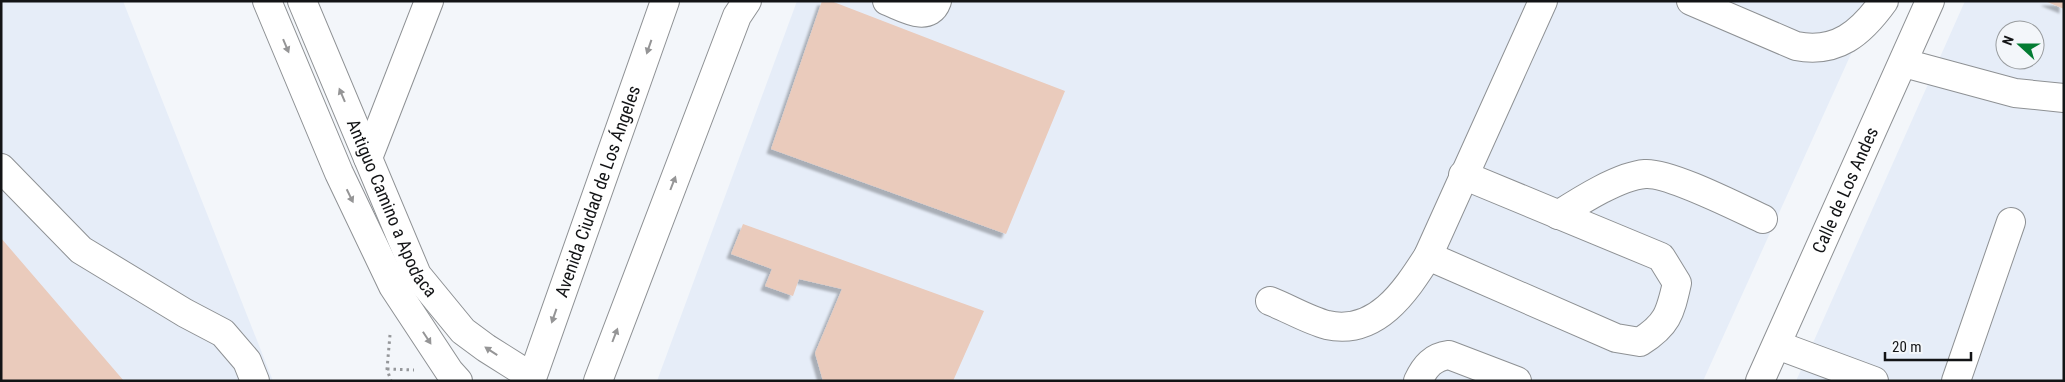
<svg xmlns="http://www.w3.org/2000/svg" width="2065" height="382" viewBox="0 0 2065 382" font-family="'Roboto Condensed',sans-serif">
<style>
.built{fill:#e6edf8;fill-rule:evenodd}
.building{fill:#eacbbc;filter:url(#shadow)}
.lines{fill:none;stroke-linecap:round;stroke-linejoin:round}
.minor-casing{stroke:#8e9194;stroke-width:30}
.highway-casing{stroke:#8e9194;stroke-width:30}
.path{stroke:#95979a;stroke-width:3;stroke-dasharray:2.5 4;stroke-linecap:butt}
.minor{stroke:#fff;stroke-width:28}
.highway{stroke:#fff;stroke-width:28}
.oneway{fill:#959596}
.labels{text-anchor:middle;stroke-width:4;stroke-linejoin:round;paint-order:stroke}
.street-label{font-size:18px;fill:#131416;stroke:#f3f6fa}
</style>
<defs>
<filter id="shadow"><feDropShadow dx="-4.5" dy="4.5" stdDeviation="1" flood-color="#0004"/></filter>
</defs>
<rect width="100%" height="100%" fill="#f3f6fa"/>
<path class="built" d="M1,1h122l150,380h-272z
M797,1h1078l-172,380h-1046z
M1965,1h99v380h-268zM2005,30h30v30h-30z"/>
<path class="building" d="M822,1h9l234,90 -59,143 -235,-85z
M2046,1h18v8l-19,-8z
M743,224l241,87 -31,70h-130l-8,-28 27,-64 -43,-10 -6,17 -28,-10 7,-17 -41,-15z
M1,238l123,143h-123z"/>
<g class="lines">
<defs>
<g id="minor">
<path d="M267,1l72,172 54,113 56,85 9,10"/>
<path id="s1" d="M302,1l115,274 46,56 23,17 46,29"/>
<path d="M887,1c16,6 42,23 50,0"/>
<path d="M1691,1l105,45c41,8 65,-13 88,-45"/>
<path d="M1904,63l111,30 49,5"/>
<path d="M368,158l61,-157"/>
<path d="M1,168l80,82 104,63 38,20 24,28 8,20"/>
<path d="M1558,215c22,-14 61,-39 87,-41 24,-2 94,34 118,45"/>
<path d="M1428,256l188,82 24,4c27,-17 30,-28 37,-59l-16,-26 -198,-82"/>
<path d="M1270,301c18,7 38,19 57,24 49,11 78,-33 101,-69l115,-255"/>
<path d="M1777,345l97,36"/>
<path d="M1418,381c7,-15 15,-24 31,-26l68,26"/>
<path id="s2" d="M1760,381l170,-380"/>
<path d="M1956,381l55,-159"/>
</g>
<g id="highway">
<path id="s3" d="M531,381l134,-380"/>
<path d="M598,381l139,-365 10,-15"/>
</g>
</defs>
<use href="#minor" class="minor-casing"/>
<use href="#highway" class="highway-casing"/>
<path class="path" d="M390,335l-3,34 4,12
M387,369l27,1"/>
<use href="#minor" class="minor"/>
<use href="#highway" class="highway"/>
</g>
<defs><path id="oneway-solid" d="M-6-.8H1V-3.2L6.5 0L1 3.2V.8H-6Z" transform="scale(1.25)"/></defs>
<g class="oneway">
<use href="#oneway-solid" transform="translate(286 46) rotate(67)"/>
<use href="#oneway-solid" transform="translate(649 47) rotate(109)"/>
<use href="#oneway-solid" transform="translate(342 95) rotate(-113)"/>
<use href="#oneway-solid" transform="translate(673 183) rotate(-69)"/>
<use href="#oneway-solid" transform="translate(350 196) rotate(64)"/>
<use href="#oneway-solid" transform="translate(554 316) rotate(109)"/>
<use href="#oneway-solid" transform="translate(615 335) rotate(-69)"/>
<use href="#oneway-solid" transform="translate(427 338) rotate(57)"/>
<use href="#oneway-solid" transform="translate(491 351) rotate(-147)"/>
</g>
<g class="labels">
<g class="street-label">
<text dy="6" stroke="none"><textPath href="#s3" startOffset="201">Avenida Ciudad de Los Ángeles</textPath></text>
<text dy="6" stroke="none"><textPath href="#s2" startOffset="209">Calle de Los Andes</textPath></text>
<text dy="6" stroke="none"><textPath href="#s1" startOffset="226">Antiguo Camino a Apodaca</textPath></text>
</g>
</g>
<rect width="2065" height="382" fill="none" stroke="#131416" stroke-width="5"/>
<g transform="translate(2020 45) rotate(291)"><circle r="24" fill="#f3f6fa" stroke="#999c9f"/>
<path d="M0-4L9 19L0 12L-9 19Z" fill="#037c33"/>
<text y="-8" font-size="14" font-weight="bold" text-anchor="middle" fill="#131416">N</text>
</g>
<path d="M1885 352v8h86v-8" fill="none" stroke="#131416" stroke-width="2.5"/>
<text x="1892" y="352" font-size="15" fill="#131416" stroke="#f3f6fa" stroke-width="4" paint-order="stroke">20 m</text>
</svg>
